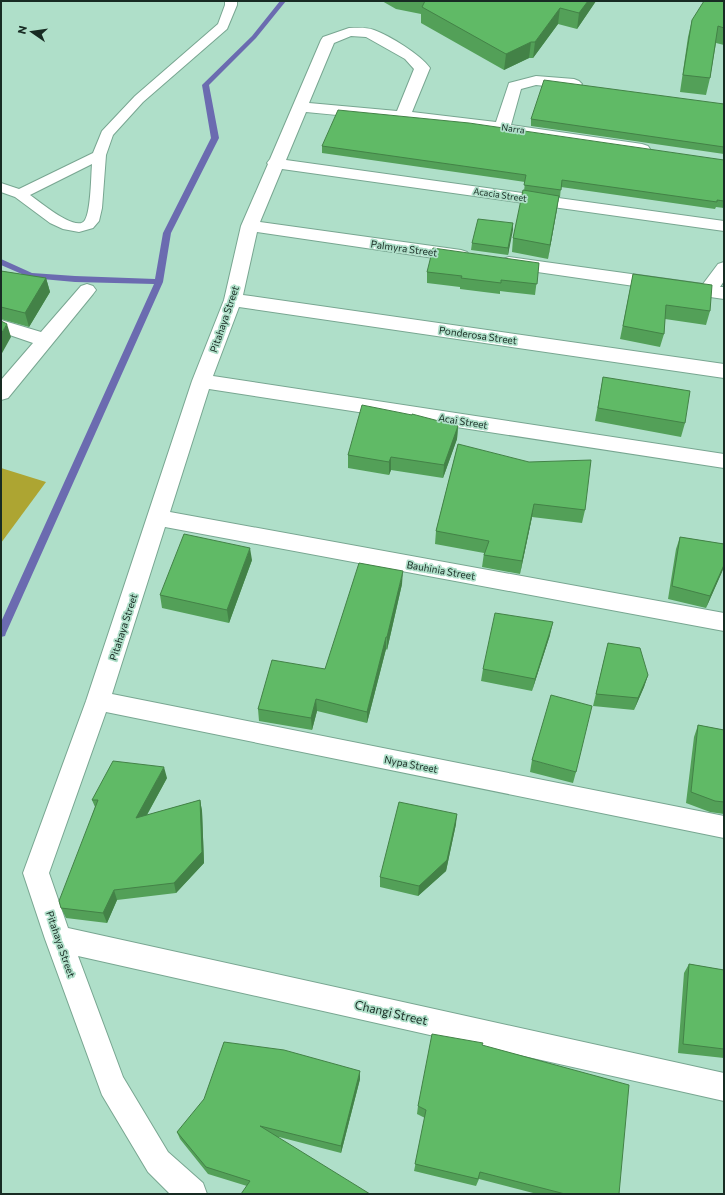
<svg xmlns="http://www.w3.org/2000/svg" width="725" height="1195" viewBox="0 0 725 1195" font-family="Commissioner,sans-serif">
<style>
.green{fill:#ada532}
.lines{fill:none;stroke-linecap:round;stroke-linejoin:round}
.stream{fill:#6b6bb0;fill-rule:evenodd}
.lane-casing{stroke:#78a691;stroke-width:2}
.street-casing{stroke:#78a691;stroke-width:2}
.lane{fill:#fff;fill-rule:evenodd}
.street{fill:#fff;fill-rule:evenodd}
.wall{fill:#53a058}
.shaded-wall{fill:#438247}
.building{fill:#60ba66;stroke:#438247}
.labels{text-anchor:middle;stroke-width:3.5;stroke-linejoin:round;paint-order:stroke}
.far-street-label{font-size:9px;fill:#182b23;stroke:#afdfc9}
.street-label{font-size:10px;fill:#182b23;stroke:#afdfc9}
.near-street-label{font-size:12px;fill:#182b23;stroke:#afdfc9}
</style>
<rect width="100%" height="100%" fill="#afdfc9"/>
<path class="green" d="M1,468l45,14 -45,61z"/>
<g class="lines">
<path class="stream" d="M280,1h6l-30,37 -47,47 10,53 -48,95 -8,49 -157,351 -1,3 -4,1v-15l153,-338 -79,-2 -44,-4 -30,-13v-6l31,14 43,3 80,3 8,-46 48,-95 -9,-53 50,-49z"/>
<defs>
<path id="lane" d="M225,1h12v4l-10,24 -84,73 -30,33 -7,20 -4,53 -3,13 -6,7 -14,4 -16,-3 -13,-6 -35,-26 -14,-5v-9l18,6 74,-36 9,-22 33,-35 83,-72 7,-19zM92,164c-1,12 -1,46 -7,56 -8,14 -47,-20 -55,-25z"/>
<path id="street" d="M349,28c8,0 17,-1 25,2 16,6 46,24 56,38l-18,44 84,10 13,-39 27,-7 38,3 5,2 3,3 -3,3 -5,2 -38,-4 -15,4 -10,36 131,19 6,2 2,3 -2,3 -6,2c-112,-17 -223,-32 -336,-42l-20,48 438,61v10l-442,-62 -22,53 201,28 6,2 3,4 -3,4 -6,2 -204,-30 -14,63 481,69v14l-485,-71 -26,69 511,78v14l-515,-79 -39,123 554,101v18l-559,-104 -53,167 612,122v22l-618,-126 -57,161 19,55 656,145v28l-646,-145 45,121 45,75 35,31 4,11h-37l-22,-22 -46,-77 -57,-156 -22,-66 63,-172 106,-320 32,-81 17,-74 27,-62 -1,-1 3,-4 51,-119 2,-3zM351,36l15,1 39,22 9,10 -17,42 -88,-8 25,-60z
M509,257l194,27 15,-20 6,-2v19l-4,6h4v12l-221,-32 -3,-4 3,-4z
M87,284l6,2 3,4 -3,4 -85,104 -7,2v-20l32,-37 -32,-11v-12l40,12 40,-46z"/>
</defs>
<use href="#lane" class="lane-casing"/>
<use href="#street" class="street-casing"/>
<use href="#lane" class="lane"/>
<use href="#street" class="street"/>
</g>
<path class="wall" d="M382,1h214l-19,28 -19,-5 -25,34h-4l-25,12 -83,-47v-9l-25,-5z
M724,1v44l-8,-2 -6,35 -4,17 -26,-3 8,-55 4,-17z
M724,104v50l-193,-28v-7z
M322,146l402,14v48l-8,-1 -1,2 -154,-22 -1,10h-1l-11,62 -36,-7 1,-14 11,-47 1,-9 -203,-29z
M513,223l-5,32 -37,-5 1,-7z
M539,263l-4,32 -35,-4v3l-40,-5v-2l-33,-4v-11z
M1,271l45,7 4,14 -21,35 -28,-8z
M633,274l77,37 -4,14 -41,-6 -1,15 -4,13 -40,-8z
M603,377l82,46 -4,14 -86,-16z
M458,426l-1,13 -14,39 -52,-8 -2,5 -41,-7v-13z
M458,444l127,66 -3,13 -50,-6 -12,57 -38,-7 2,-14 -49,-9 1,-13z
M680,537l44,7v23l-18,41 -38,-9 8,-50z
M252,560l-23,63 -67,-15 -2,-13z
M402,584l-15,66 -1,-1 -19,74 -50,-12 -5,19 -53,-9 -1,-12 67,-40z
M550,635l-18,56 -51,-10 2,-12z
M608,643l40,32 -4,12 -10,23 -41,-4z
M698,725l26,5v84l-14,-2 -24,-9 8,-66z
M532,760l44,12 -3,11 -43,-11z
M167,778l-20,37 53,-15 2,11 2,52 -28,30 -59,7 -10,23 -41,-5 -5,-10 34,-101 -3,-7z
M456,824l-10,47 -28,25 -38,-9v-10z
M689,964l35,6v88l-46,-5 6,-80z
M360,1079l-19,74 -62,-16 -32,49 -39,-12 -28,-35 -3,-7z
M418,1106l201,88h-82l-58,-15 -3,7 -62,-15 11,-53 -8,-4z"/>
<path class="shaded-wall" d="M588,1h8l-19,28 2,-16z
M560,8l-2,16 -25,34 2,-16z
M531,42l-2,16 -25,12 2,-16z
M559,196l-2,13 -9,50 2,-14z
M513,223v7l-5,25v-7z
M46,278l4,14 -21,35 -4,-14z
M7,324l4,13 -10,18v-21z
M458,426l-1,13 -14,39 1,-13z
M391,457v13l-2,5v-13z
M534,504l-2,13 -12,57 2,-13z
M250,548l2,12 -23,63 -2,-13z
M724,565l-2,7 -16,36 4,-12z
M403,571l-1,13 -15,66v-13z
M553,622l-3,13 -18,56 3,-12z
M386,637v12l-19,74v-11z
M648,675l-4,12 -10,23 4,-12z
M316,699l1,12 -5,19 -1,-12z
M164,767l3,11 -28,51 -3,-11z
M200,800l2,11 2,52 -28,30 -2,-10z
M457,814l-1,10 -10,47 -28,25 1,-10z
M114,890l3,10 -10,23 -4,-10z
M360,1071v8l-19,74v-7z"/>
<path class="building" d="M425,1h163l-9,12 -19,-5 -25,34h-4l-25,12 -84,-47z
M704,1h20v27l-6,-2 -8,52 -27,-3 9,-55z
M544,80l180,24v43l-193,-28z
M338,110l131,13 255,37v41l-7,-1v2l-155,-22 -1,10 -37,-5 2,-10 -204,-29z
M523,190l36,6 -9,49 -37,-7z
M478,219l35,4 -5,25 -36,-5z
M433,248l106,15 -2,21 -36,-4v3l-40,-5 1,-2 -35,-4z
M1,271l45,7 -21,35 -24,-6z
M633,274l79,11 -2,26 -44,-6 -2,29 -41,-8z
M1,321l6,3 -6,10z
M603,377l87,14 -5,32 -87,-15z
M362,405l50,10v-1l46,12 -14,39 -53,-8 -2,5 -41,-7z
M458,444l71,18 62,-2 -6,50 -51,-6 -12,57 -38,-6 5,-14 -53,-10z
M184,534l66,14 -23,62 -67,-15z
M680,537l44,7v21l-14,31 -38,-10z
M359,563l44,8 -16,66h-1l-19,75 -51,-13 -5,19 -53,-9 14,-49 53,9z
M495,613l58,9 -18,57 -52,-10z
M608,643l32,5 8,27 -10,23 -42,-4z
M551,695l41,11 -16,66 -44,-12z
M698,725l26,5v72l-9,-1 -24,-9z
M113,761l51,6 -28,51 64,-18 2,52 -28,31 -60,7 -11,23 -42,-5 -2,-7 39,-101h-6z
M399,802l58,12 -10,46 -28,26 -39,-9z
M689,964l35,6v79l-41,-5z
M432,1034l51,9 -1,2 147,40 -10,109h-54l-85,-22 -2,7 -63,-15 11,-54 -8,-4z
M224,1042l60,8 76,21 -19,75 -81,-20 110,68h-129l9,-13 -44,-14 -29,-35 27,-33z"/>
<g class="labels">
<g class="far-street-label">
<text transform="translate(513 129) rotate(8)" y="3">Narra</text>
<text transform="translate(500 195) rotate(8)" y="3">Acacia Street</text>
</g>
<g class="street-label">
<text transform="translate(404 248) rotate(8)" y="4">Palmyra Street</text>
<text transform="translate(224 319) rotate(-71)" y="4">Pitahaya Street</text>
<text transform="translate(478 335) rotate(8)" y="4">Ponderosa Street</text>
<text transform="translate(463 421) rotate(9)" y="4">Acai Street</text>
<text transform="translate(441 570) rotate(10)" y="4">Bauhinia Street</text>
<text transform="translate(123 627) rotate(-72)" y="4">Pitahaya Street</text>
<text transform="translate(411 764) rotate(11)" y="4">Nypa Street</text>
<text transform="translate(61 944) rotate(71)" y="4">Pitahaya Street</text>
</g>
<g class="near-street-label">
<text transform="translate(391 1013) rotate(13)" y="4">Changi Street</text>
</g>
</g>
<rect width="725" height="1195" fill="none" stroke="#182b23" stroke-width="4"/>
<g transform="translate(32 32) rotate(283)" stroke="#afdfc9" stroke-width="3" paint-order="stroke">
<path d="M0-3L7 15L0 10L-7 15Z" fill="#182b23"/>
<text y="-6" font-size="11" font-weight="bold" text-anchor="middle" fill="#182b23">N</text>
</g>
</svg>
